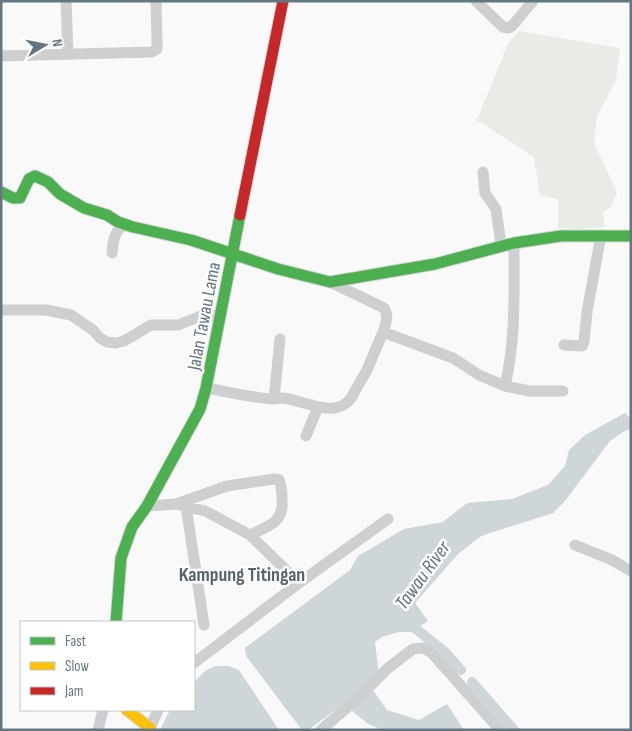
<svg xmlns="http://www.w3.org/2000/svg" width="632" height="731" viewBox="0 0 632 731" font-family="'Sofia Sans Condensed',sans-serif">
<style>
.green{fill:#e8ebe6}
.water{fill:#ced6d9}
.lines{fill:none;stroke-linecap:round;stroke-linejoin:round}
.canal{stroke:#ced6d9;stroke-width:10}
.fast-casing{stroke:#d5d6d7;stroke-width:13}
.slow-casing{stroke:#d5d6d7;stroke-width:13}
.jam-casing{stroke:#d5d6d7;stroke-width:13}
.street{stroke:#cecfd0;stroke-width:11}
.fast{stroke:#4caf50;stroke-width:11}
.slow{stroke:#ffc107;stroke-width:11}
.jam{stroke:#c62828;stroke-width:11}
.labels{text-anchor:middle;stroke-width:5;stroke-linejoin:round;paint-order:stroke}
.street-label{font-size:19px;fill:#657683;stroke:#fff}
.neighbourhood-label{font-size:20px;font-weight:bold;fill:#57646e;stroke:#fff}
.water-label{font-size:20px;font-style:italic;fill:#60757c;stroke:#fff}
</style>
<rect width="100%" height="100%" fill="#f9f9f9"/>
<path class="green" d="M519,31l101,17 -4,32 -19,36 -3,27 23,50 -6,14 -8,5 2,15 -25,2 -22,-1v-29l-18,-4 -6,-38 -57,-37 31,-76z"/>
<path class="water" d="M625,413l6,6v10l-8,3 -13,9 -45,60 -12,12 -72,23 -23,18 -43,49 13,18 -16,11h-13l-17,5 -7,5 5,42 -7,6 14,20 32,10 28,-16 17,26h-81l-15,-6 -23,-19 -7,3 -30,22h-6l-56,-74 -1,-8 105,-78 8,-14 46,-27 39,-7 24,-19 45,-4 36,-14 17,-19 4,-16 16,-15z
M216,666h13l10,4 40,60h-119l10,-20h24v-28l12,-12z"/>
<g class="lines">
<path class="canal" d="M406,621l39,31 16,18
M472,682l42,48"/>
<defs>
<path id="fast" d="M1,192l12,6h7l9,-19 6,-3 13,6 12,12 24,14 23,7 11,7 15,5 58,13 87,29 52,13 105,-18 79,-21 47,-7h70
M116,622l5,-64 11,-31 15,-21 53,-97 6,-21 34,-173"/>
<path id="slow" d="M127,710l23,18 -1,2"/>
<path id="jam" d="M240,215l43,-214"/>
</defs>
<use href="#fast" class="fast-casing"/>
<use href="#slow" class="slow-casing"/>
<use href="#jam" class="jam-casing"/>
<path class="street" d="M66,1l2,52
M476,1l27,26 5,1 4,-2 21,-25
M1,56l151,-4 5,-3v-6l-1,-42
M483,172l2,21 11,16 5,36
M112,253c1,-12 2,-23 14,-29
M330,282l54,26c5,8 2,15 -1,24l70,26 26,17 26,11 25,5h33
M1,310h45l25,5 22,15 7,8 7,4 9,1 8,-2 27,-16h27l23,-9 20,-1
M564,345l18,1 2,-4 3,-30 14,-77
M505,386c11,-47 9,-95 9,-143
M206,388c22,4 44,9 65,11 4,0 8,-1 12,-1 20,2 53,22 68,0l16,-28 16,-38
M274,399l6,-60
M306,436l12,-29
M176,504l51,-18 47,-7 5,1c3,7 3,13 3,20 2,23 -14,26 -32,35
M147,506l29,-2 29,7 45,24 49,48
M186,506l18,119
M575,545l37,15 19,11
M194,663l105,-80 89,-64
M150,728l8,-18
M98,730l5,-20
M321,730l37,-32 30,-30 25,-19 10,-1 9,5 68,77"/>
<use href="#fast" class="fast"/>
<use href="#slow" class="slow"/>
<use href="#jam" class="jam"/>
</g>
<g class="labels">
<g class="street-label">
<text transform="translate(203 316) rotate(-79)" y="7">Jalan Tawau Lama</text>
</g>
<g class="neighbourhood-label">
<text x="242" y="581">Kampung Titingan</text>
</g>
<g class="water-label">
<text transform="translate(422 575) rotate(-54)" y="7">Tawau River</text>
</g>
</g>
<rect width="632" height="731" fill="none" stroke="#657683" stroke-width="5"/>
<rect x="20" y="621" width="175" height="90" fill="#ffffff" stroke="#c1c8cd"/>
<rect x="30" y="637" width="25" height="8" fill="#4caf50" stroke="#c1c8cd"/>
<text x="65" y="646" font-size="15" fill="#657683">Fast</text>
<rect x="30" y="662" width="25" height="8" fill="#ffc107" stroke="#c1c8cd"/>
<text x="65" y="671" font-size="15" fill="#657683">Slow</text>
<rect x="30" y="687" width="25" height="8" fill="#c62828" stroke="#c1c8cd"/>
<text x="65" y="696" font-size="15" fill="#657683">Jam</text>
<g transform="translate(45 45) rotate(80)" stroke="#ffffff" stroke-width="4" paint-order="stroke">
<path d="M0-4L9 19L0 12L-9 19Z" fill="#657683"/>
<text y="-8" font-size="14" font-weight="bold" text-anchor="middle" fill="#657683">N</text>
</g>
</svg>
